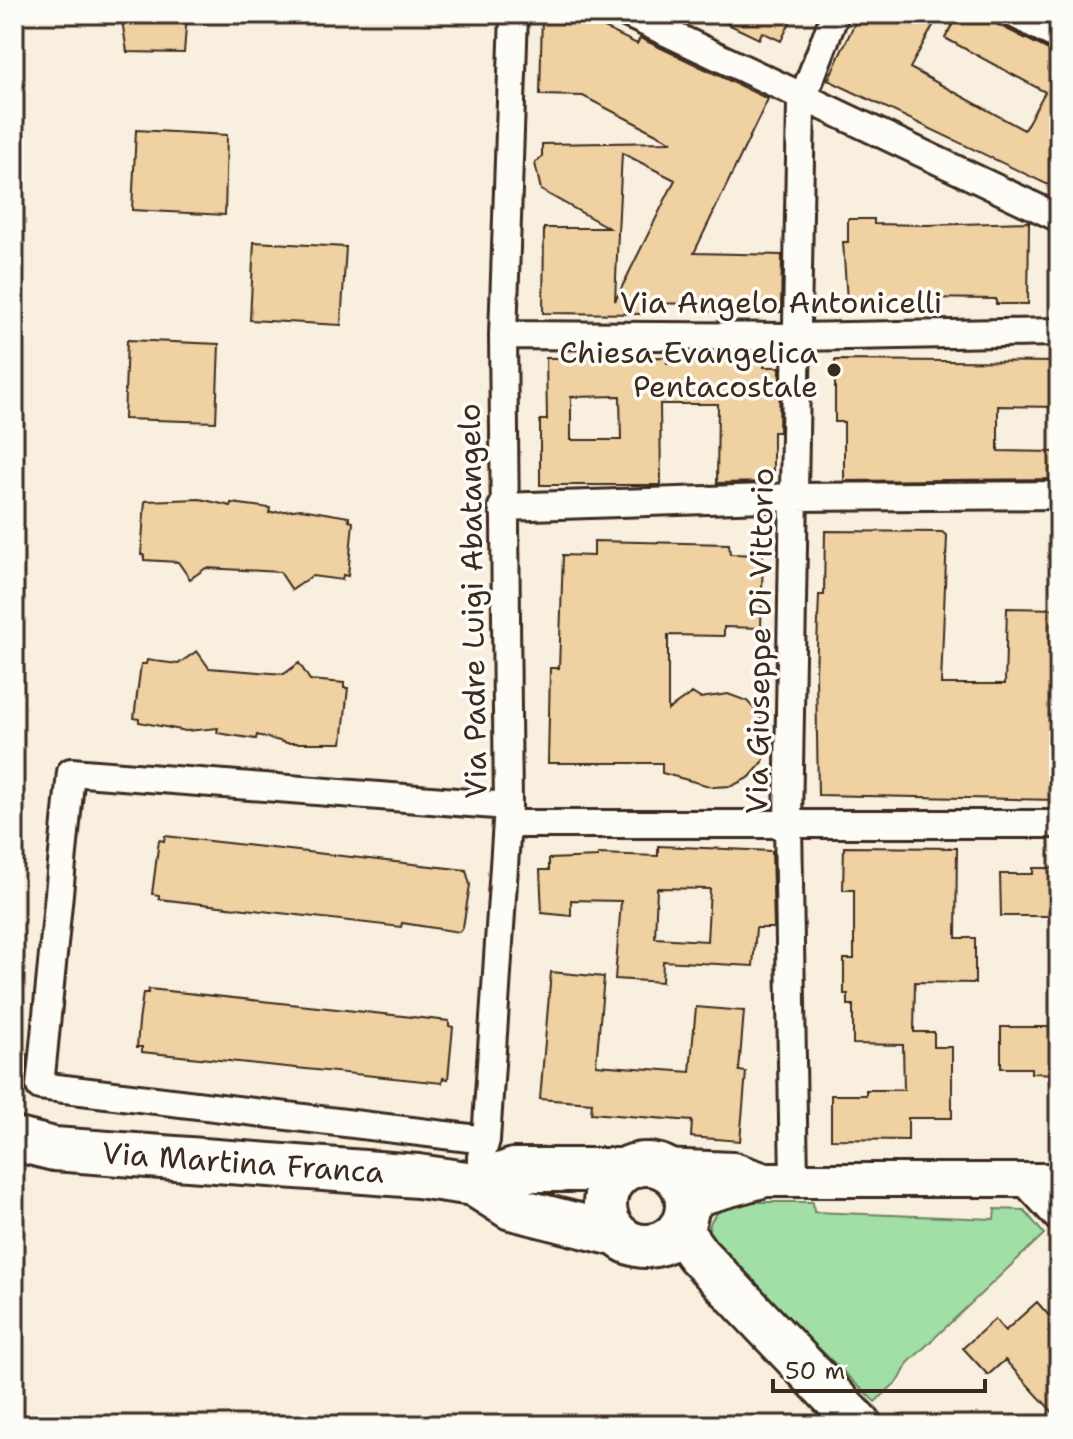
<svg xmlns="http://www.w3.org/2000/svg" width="1073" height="1439" viewBox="0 0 1073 1439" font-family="'Shantell Sans',sans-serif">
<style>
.green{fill:#a1dfa7;stroke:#6e8462;stroke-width:2}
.building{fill:#efd1a2;stroke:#3b2a1e;stroke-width:2;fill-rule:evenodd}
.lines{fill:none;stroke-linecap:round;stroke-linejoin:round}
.minor-casing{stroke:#3b2a1e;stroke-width:32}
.tertiary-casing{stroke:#3b2a1e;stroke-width:38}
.primary-casing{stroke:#3b2a1e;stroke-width:48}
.minor{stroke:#fdfcf7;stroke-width:26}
.tertiary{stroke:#fdfcf7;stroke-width:32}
.primary{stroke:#fdfcf7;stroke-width:42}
.poi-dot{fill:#3b2a1e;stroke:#fdfcf7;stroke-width:3}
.labels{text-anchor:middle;stroke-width:7;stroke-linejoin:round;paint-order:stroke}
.street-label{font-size:30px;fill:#3b2a1e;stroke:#fdfcf7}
.poi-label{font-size:30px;fill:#3b2a1e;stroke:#fdfcf7;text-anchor:end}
</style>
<rect width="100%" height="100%" fill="#f9efde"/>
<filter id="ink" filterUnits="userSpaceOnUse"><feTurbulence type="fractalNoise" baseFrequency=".0125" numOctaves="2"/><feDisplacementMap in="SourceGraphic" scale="16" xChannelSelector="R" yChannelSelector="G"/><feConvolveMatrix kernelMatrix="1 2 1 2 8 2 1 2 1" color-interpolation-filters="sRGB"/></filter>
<g filter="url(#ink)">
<path class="green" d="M739,1202h74l1,10 180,7 1,-10 29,1 20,24 -136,129 -8,16 -25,23 -164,-157c-8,-24 7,-38 28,-43z"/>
<path class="building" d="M121,14h66l-3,39 -57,-1z
M542,14h44v5l51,25 3,-6 128,61 -74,154 88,2 -1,57 -80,-1v-7l-57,-1v11l-101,-1 1,-85h65l-68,-38 -6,-27 7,-7v-12l130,-2 -89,-46 -43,-1zM622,153l53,27 -60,121 3,-68z
M707,14h87l-13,27 -19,-9 -3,7z
M859,14h57l18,10 -24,44 114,62 21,-38 -100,-54 13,-24h18l83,41v135l-231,-110z
M136,130l91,5 -2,80 -93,-5z
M848,219h26v5l53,1 102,-3 -1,82h-32v-5l-81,-1 -68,3 -4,-59h5z
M254,242l92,5 -5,78 -91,-5z
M127,340l92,4 -3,78 -92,-3z
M667,357v6h51v-5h46v9h16l-1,65h-6v50l-56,1 1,-79h-58l1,81h-121v-65h7l-1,-62zM620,396l1,44h-50v-43z
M835,360l224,2v45l-61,-1v45l61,1v27l-215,2v-59h-9z
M200,499l31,7v-3l39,5 -1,5 32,-4 48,8v4l4,1 -5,54 -5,-1 -1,5 -30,-4 -20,14 -12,-18 -74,-4 -16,11 -12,-17 -34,-2v-5h-3l4,-54z
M825,531l117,1 5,4 -6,148h64l2,-76 52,1v191l-241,-5 -2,-122 3,-78h5z
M594,541l135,3 1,10 33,1 -2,73 -37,-1v9l-56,-1v75l24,-17 8,5 28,-4 19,7 13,14 8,28 -5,19 -13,15 -18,9 -19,1 -51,-14v-10h-114l2,-95h9l4,-113 31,1z
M197,651l12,17 75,6 15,-11 11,17 34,3v5h4l-6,55h-55l-30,-8 -1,4 -39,-6 1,-5 -32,3 -47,-9v-3l-5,-1 7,-54h5l1,-4 31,4z
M165,836l301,34 4,15 -7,42 -4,5 -57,-9 -1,4 -242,-28v-4l-7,-1 7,-54 5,1z
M658,846l114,5 2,77h-18l-3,38 -90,-5 -1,21 -47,-3 6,-78 -50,-1v16l-29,-3 -2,-43h9v-11l49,-2v-3l60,2zM657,888l53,1 -3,52 -52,-3z
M844,847l113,1 -1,90h19v45l-60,-1 -1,50h20v15h18v71h-44v22l-77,-1v-44h35v-5h38l-1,-45 -50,-1v-39h-5v-11h-4v-35h10v-69h-11z
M1033,868h26v48h-58l-1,-42h33z
M551,972l53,5 -8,88 94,7 6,-65 48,4 -5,60 7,1 -6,69 -49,-4 1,-16 -101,-8 1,-10 -52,-4z
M149,989l300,32v5l4,1 -5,52 -5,-1 -1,5 -300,-31v-5h-5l2,-25 4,-29h5z
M1001,1027h58v47l-28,-1v-5h-30z
M1037,1302l22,25v92l-54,-59 -17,15 -25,-27 32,-29 10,12z"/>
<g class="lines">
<defs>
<path id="minor" d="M628,14l431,204
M1014,14l45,23
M503,335l294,2 262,-5
M502,507l292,-10 265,-2
M507,824h552
M486,1140l-446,-54 31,-314 437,34
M481,1157l5,-17 22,-334 -5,-471 11,-321
M794,1180l-6,-357 13,-720 34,-89
M1023,1180l36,39"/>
<path id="tertiary" d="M661,1166l72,3 29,10
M685,1217l16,-19 65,-18h293"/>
<path id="primary" d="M14,1139l40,10 364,27 55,8 38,24 107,27
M605 1205a41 41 0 1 1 82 0a41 41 0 1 1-82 0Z
M473,1184l41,-14h110
M679,1229l19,26 162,170"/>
</defs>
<use href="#minor" class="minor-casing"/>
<use href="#tertiary" class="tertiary-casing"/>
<use href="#primary" class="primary-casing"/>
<use href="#minor" class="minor"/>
<use href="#tertiary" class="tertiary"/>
<use href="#primary" class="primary"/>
</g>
</g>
<circle class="poi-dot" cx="834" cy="370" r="8"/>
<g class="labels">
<g class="street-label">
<text x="781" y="313">Via Angelo Antonicelli</text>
<text transform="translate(473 601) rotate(-91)" y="10">Via Padre Luigi Abatangelo</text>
<text transform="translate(760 641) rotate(-89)" y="10">Via Giuseppe Di Vittorio</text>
<text transform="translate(243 1163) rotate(4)" y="10">Via Martina Franca</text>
</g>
<g class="poi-label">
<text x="818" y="363">Chiesa Evangelica<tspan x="818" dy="34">Pentacostale</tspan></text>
</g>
</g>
<rect width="1073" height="1439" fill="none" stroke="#fdfcf7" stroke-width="48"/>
<rect x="24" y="24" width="1025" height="1391" fill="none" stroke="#3b2a1e" stroke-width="3" filter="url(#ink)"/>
<path d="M773 1379v12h212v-12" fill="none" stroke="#3b2a1e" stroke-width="4"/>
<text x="785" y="1379" font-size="24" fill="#3b2a1e" stroke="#fdfcf7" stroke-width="6" paint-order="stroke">50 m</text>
</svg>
